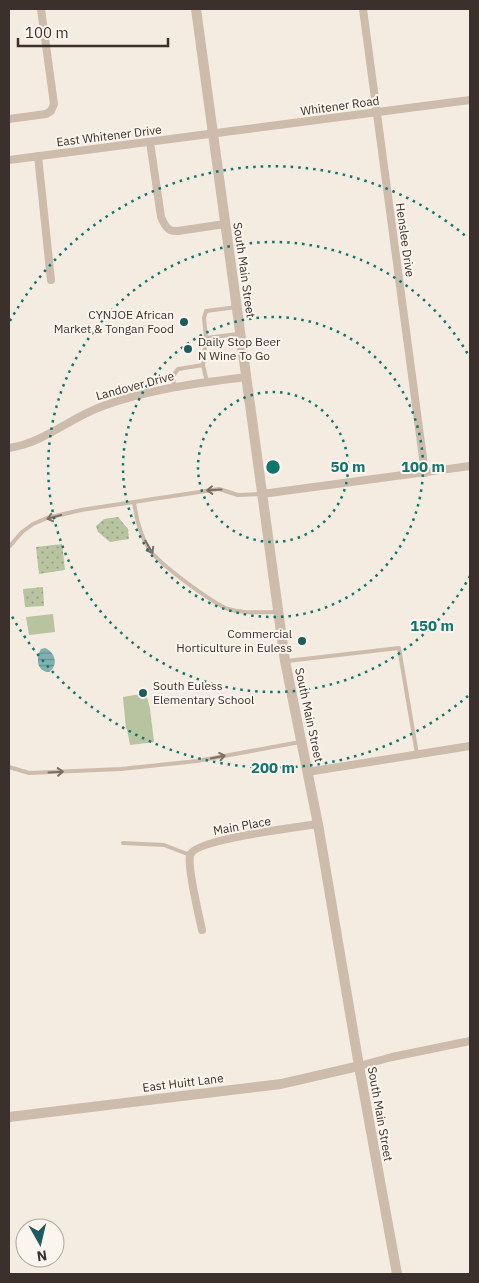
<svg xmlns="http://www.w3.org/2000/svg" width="479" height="1283" viewBox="0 0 479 1283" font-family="'IBM Plex Sans',sans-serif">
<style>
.green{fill:url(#green-dots)}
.pitch{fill:#b8c4a0}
.water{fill:url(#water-rules)}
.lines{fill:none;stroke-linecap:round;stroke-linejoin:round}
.service{stroke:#cdbbac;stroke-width:4}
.minor{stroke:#cdbbac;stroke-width:8}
.tertiary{stroke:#cdbbac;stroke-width:10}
.oneway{stroke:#7d6f65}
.ring{fill:none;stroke:#0f766e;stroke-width:2.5;stroke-dasharray:2.5 5}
.poi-dot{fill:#1f5a5e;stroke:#fbf5ee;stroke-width:2}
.labels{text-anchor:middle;stroke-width:4;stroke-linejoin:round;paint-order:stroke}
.street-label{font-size:12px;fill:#3b302b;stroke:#fbf5ee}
.poi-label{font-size:12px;fill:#3b302b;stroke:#fbf5ee;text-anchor:end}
.centre{fill:#0f766e;stroke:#fbf5ee;stroke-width:2.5}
.ring-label{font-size:15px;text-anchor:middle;font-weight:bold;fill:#0f766e;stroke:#fbf5ee;stroke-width:4;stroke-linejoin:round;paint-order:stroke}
</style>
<defs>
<pattern id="green-dots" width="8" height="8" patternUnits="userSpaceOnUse" patternTransform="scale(1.25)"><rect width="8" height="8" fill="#b8c4a0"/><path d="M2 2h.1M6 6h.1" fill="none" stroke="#97a083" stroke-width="1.8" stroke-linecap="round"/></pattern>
<pattern id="water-rules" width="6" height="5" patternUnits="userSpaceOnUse" patternTransform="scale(1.25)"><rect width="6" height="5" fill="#7fb0b2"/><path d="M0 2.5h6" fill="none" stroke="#699091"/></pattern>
</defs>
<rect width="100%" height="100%" fill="#f4ebe1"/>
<path class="green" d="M118,517l10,12 1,10 -19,3 -12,-10 -2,-6 8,-7z
M62,544l3,26 -26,4 -3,-27z
M43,587l1,19 -19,1 -2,-18z"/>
<path class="pitch" d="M53,614l2,18 -26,3 -3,-18z
M146,693l4,16 4,33 -24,3 -3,-16h-1l-3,-32z"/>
<path class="water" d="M45,648c10,4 14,17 4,24 -13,0 -13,-15 -8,-23z"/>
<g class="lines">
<path class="service" d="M206,338l32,-4
M207,382l-4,-17 3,-27 -2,-20 2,-7 31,-4
M174,386l-1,-10 5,-7 25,-4
M134,502c2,15 6,33 15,47 10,15 62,53 79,60 16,5 33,3 50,3
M9,547l13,-15 11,-8 14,-6 34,-8 138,-21 19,6 24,-1
M287,661l112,-13 18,106
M9,767l20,6 92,-4 76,-8 103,-19
M123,843l41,2 26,10"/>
<path class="minor" d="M363,9l62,464
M9,119l37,-5 5,-3 3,-7 -13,-95
M150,142l11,75c4,9 7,15 17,14l47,-7
M38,156l13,124
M9,160l461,-60
M9,448c37,-6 60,-30 94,-42 46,-17 95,-23 143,-29
M262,494l208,-28
M307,772l163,-26
M202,930c-3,-15 -15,-62 -12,-75 5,-16 109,-28 128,-31
M359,1066l33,-9 78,-16"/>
<path class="tertiary" d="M196,9l89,652 33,163 41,242 38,208
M9,1117l272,-33 78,-18"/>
</g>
<defs><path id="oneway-shaft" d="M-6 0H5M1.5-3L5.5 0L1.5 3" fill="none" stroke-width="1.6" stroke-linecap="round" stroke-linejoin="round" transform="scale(1.25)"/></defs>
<g class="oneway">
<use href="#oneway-shaft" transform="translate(214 490) rotate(177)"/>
<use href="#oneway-shaft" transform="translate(54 517) rotate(165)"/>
<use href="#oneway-shaft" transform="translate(149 547) rotate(60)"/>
<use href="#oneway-shaft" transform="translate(218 757) rotate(-11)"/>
<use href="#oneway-shaft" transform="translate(56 772) rotate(-3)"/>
</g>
<g class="ring">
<circle cx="273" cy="467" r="75"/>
<circle cx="273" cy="467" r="150"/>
<path d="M470 576A225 225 0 1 1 470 358"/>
<path d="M468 696A301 301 0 0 1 10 613M10 321A301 301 0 0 1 468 238"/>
</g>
<g class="poi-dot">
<circle cx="184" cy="322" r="5"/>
<circle cx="188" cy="349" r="5"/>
<circle cx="302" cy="641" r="5"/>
<circle cx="143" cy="693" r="5"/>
</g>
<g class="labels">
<g class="street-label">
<text transform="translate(340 106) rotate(-8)" y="4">Whitener Road</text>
<text transform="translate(109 136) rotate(-7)" y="4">East Whitener Drive</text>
<text transform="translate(405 240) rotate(82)" y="4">Henslee Drive</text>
<text transform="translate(244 270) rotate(82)" y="4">South Main Street</text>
<text transform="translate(135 386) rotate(-15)" y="4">Landover Drive</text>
<text transform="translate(309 715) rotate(78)" y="4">South Main Street</text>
<text transform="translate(242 826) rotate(-10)" y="4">Main Place</text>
<text transform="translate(183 1083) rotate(-7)" y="4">East Huitt Lane</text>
<text transform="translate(380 1114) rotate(80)" y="4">South Main Street</text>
</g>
<g class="poi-label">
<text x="174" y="319">CYNJOE African<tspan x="174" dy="14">Market &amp; Tongan Food</tspan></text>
<text x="198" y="346" text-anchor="start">Daily Stop Beer<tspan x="198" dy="14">N Wine To Go</tspan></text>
<text x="292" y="638">Commercial<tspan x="292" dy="14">Horticulture in Euless</tspan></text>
<text x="153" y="690" text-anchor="start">South Euless<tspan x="153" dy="14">Elementary School</tspan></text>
</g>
</g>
<circle cx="273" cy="467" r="8" class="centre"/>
<g class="ring-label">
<text x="348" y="472">50 m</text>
<text x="423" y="472">100 m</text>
<text x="432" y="631">150 m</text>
<text x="273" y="773">200 m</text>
</g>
<rect width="479" height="1283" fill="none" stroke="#3b302b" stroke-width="20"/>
<g transform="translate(40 1243) rotate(172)"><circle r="24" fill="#fbf5ee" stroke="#aea6a0"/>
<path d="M0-4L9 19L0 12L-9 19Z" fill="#1f5a5e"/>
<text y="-8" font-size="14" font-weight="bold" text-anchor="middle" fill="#3b302b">N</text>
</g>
<path d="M18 38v8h150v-8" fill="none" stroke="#3b302b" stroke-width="2.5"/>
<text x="25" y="38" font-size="15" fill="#3b302b" stroke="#fbf5ee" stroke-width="4" paint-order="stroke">100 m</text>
</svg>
